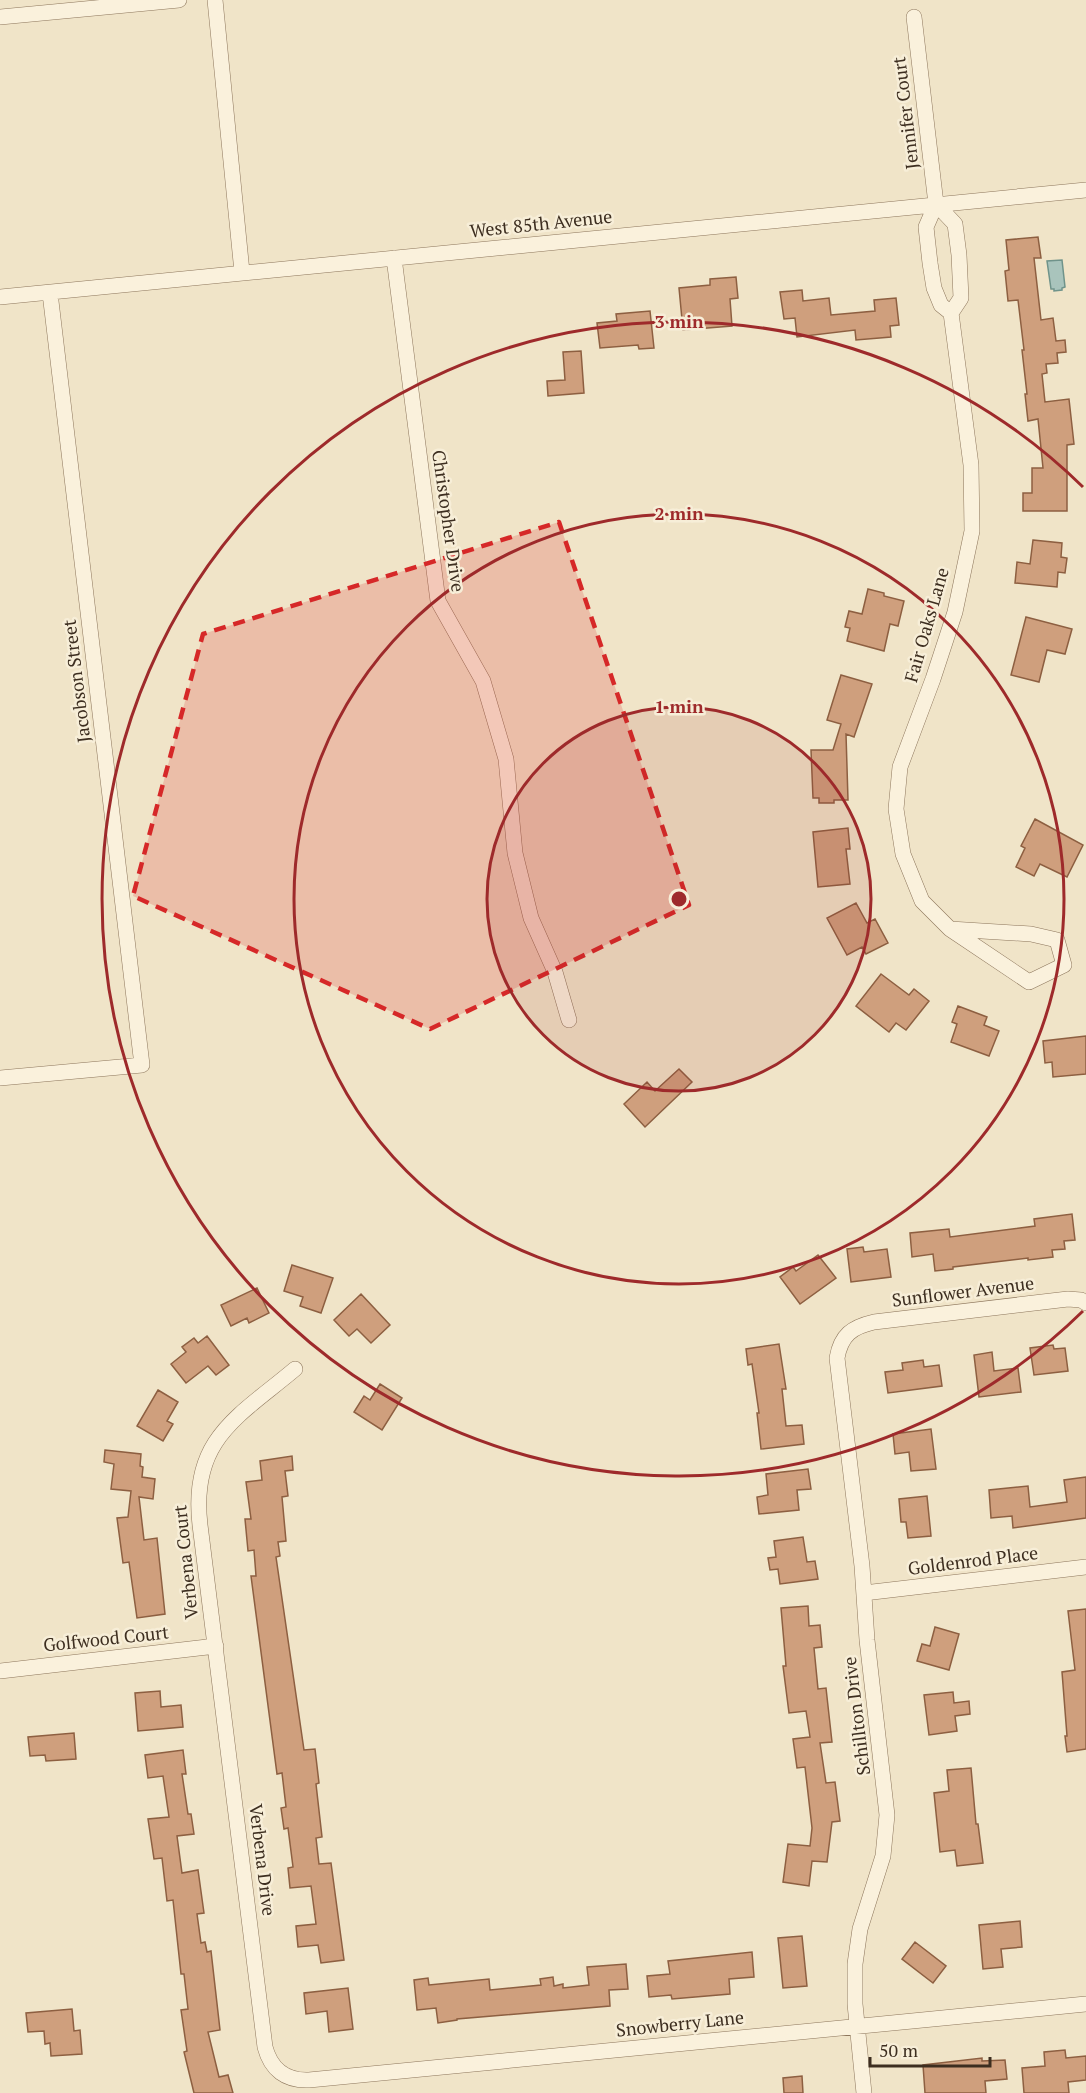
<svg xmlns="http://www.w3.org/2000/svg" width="1086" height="2093" viewBox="0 0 1086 2093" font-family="'PT Serif',serif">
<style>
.water{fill:#a9c4bc;stroke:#6f938a;stroke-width:1.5}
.building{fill:#cf9f7d;stroke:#8d5f41;stroke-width:1.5}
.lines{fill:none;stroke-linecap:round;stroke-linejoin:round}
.street-casing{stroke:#8d765c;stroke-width:16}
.street{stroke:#faf1dc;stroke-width:15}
.marked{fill:#d62828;fill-opacity:0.2;stroke:#d62828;stroke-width:4.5;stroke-dasharray:12 8;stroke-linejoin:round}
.ring{fill:none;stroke:#9e2a2b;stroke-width:3}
.labels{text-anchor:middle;stroke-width:5;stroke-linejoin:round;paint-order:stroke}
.street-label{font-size:18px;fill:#3d2e20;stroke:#f7eed8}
.centre{fill:#9e2a2b;stroke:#f7eed8;stroke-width:3}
.ring-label{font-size:18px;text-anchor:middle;font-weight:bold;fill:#9e2a2b;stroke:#f7eed8;stroke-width:5;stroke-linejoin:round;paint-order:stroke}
</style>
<rect width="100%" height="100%" fill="#f0e4c8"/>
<path class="water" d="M1062,260l3,27 -3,1v2l-8,1v-2h-3l-4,-28z"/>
<path class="building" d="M1038,237l3,21h-7l7,62 12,-2 3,23 9,-1 1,12 -9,1 1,10 -12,1 1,9 -5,1 3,28 24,-3 5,45 -7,1v66h-44v-18h9v-25h11l-5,-49 -10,2 -3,-27h2l-5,-44h2l-6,-50 -10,1 -3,-30 4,-1 -3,-30z
M736,277l2,21 -8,1 2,27 -49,4 -4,-42 31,-3v-6z
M802,290l1,11 26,-3 2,17 44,-4 -1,-11 22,-2 3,27 -9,1 1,11 -35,3 -1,-10 -58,7 -2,-19 -11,1 -4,-27z
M650,311l4,37 -15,1 -1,-4 -38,3 -3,-25 20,-2 -1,-7z
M581,351l3,42 -36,3 -1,-15 18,-1 -2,-28z
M1033,540l29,3 -1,14 6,1 -2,15 -7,-1 -1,15 -42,-4 2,-21 13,2z
M868,589l16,4v3l20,5 -6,25 -8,-2 -6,27 -37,-10 3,-13 -5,-1 4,-16 13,3z
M1026,617l46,12 -7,25 -18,-4 -8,32 -28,-7z
M841,675l31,9 -18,53 -8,-3 2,66h-14v3h-15v-5h-6l-2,-48h22l8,-26 -14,-4z
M1035,819l48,26 -16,32 -27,-13 -6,12 -18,-9 9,-19 -4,-2z
M848,828l2,21h-4l4,35 -32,3 -5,-55z
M856,903l11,20 8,-4 13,24 -22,11 -4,-7 -15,8 -20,-37z
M881,974l28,21 5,-6 15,12 -23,29 -10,-7 -7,9 -33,-26z
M958,1006l29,11 -3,8 15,6 -10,25 -38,-14 6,-18 -5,-2z
M1086,1036v38l-33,3 -1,-15 -7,1 -2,-22z
M679,1069l13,13 -47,45 -21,-23 23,-22 8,9z
M1072,1214l3,26 -11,1 1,8 -13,1 1,7 -25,3v-2l-75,9v2l-18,2 -2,-17 -21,3 -2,-24 39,-4 1,8 85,-11 -1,-7z
M863,1247l1,5 23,-3 4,28 -40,5 -4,-33z
M818,1255l18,23 -36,26 -20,-27 13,-10 3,4z
M292,1265l41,13 -12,35 -21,-7 3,-9 -19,-6z
M257,1288l12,25 -20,10 -2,-5 -16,8 -10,-21z
M361,1294l29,31 -19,18 -14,-14 -8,7 -15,-16z
M207,1336l22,29 -13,10 -8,-9 -22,17 -15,-19 15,-12 -4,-5 12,-9 4,5z
M779,1344l7,45h-4l4,37 16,-1 2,19 -43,5 -4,-36h2l-7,-49 -4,1 -2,-16z
M1053,1345l1,4 11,-1 3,23 -34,4 -4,-27z
M992,1352l2,19 24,-3 3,24 -42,5 -5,-42z
M923,1360l1,7 15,-2 3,21 -54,7 -3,-21 18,-2 -1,-7z
M380,1384l22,14 -20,32 -28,-18 10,-16 6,4z
M158,1390l20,12 -11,19 6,3 -10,17 -26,-15z
M931,1429l5,40 -25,2 -2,-19 -14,2 -2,-20z
M105,1450l36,4 -1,12 3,1 -1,10 13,2 -2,20 -14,-2 5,43 13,-2 8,76 -28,4 -8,-56 -6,1 -6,-45 11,-1 3,-26 -20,-2 3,-25 -10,-2z
M292,1456l1,14 -8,1 3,25 -6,1 4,44 -8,1 2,14 -4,1 28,193 11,-1 4,34 -3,1 6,53 -6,1 3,26 12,-1 13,97 -23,3 -3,-18 -20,2 -2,-21 20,-2 -5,-38 -21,2 -2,-20 5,-1 -5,-39 -4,1 -3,-21 5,-1 -4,-34 -5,1 -26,-198h5l-2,-26 -6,1 -3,-32h6l-5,-37 16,-2 -2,-19z
M808,1469l3,20 -14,1 2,20 -40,4 -2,-17 11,-2 -2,-21z
M1086,1477v41l-73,10 -1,-12 -21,2 -2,-28 39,-4 2,21 37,-5 -3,-22z
M927,1496l4,40 -23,2 -2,-16h-5l-2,-23z
M803,1537l4,25 8,-1 3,18 -38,5 -2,-15 -8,1 -2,-12 8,-1 -2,-16z
M808,1606l1,20 11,-1 2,22 -8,1 4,41 8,-1 6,54 -12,1 6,40 9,-1 5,39 -8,1 -5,40 -15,-1 -3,25 -26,-4 5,-38 22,2 2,-18 -7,-61 -8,1 -4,-29 17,-2 -4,-26 -17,2 -6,-47h3l-5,-58z
M1086,1609v140l-19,3 -2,-16h2l-5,-64 13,-2 -7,-59z
M935,1627l24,7 -10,36 -32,-9 5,-17 8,2z
M160,1691l1,16 20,-2 2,22 -45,4 -3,-38z
M953,1692l1,11 15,-2 1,13 -15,2 2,15 -28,4 -5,-40z
M74,1733l2,26 -30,2 -1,-6 -15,1 -2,-19z
M183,1750l3,24h-4l6,40h3l3,20 -17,2 5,37 16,-3 6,43 -7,1 4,29 4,-1 2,10 4,-1 9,79 -12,2 11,45 9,-2 5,18h-39l-10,-41 3,-1 -6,-41 7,-1 -4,-35h-3l-8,-74 -6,1 -5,-43 -8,1 -6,-40 21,-2 -6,-41 -15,2 -3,-23z
M971,1768l5,56h2l5,39 -26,3 -2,-16 -15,2 -6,-59 15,-2 -2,-21z
M1020,1921l2,26 -21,2 2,18 -20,2 -4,-44z
M802,1936l5,50 -24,2 -5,-50z
M915,1942l31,24 -13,17 -31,-24z
M752,1952l2,25 -25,2 1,15 -58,5 -1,-4 -22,2 -2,-21 23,-2 -2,-13z
M626,1964l2,25 -19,1 1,16 -153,13v1l-19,3 -2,-15 -19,2 -3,-30 14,-2 1,7 60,-6 1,11 51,-5 -1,-6 13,-2 1,9 9,-2v4l26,-3 -2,-18z
M348,1988l5,41 -24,3 -2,-21 -21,3 -2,-21z
M72,2009l2,22 6,-1 2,24 -31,2 -1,-13 -5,1 -1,-13 -16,1 -2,-19z
M1065,2050l1,8 20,-2v24l-18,2 1,11h-45l-2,-25 23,-2 -1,-14z
M982,2058v3l23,-1 2,19 -22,2 1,12h-61l-2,-28z
M802,2076l1,17h-19l-1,-15z"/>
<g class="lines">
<defs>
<path id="street" d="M215,0l27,272
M0,17l179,-17
M914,17l22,187
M936,204l19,20 4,31 2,43 -10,15 20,152 1,66 -17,81 -22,67 -33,88 -4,42 7,45 19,47 28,28 79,53 35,-17 -7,-25 -26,-6 -81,-5
M936,204l-10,23 4,36 4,25 7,17 10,8
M394,258l44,343 45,80 23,78 9,94 16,65 24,54 14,48
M0,297l1086,-107
M0,1078l142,-13 -92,-772
M295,1369c-57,48 -105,70 -95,156l65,522c6,23 21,34 44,33l777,-76
M864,1593l222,-26
M0,1671l216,-25
M864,2093l-9,-89v-40l5,-35 23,-73 4,-41 -20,-175 -5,-74 -25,-208c4,-23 15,-31 37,-36l194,-23 13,1 5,3"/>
</defs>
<use href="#street" class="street-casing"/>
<use href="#street" class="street"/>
</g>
<path class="marked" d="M559,522l130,383 -259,124 -297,-133 70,-262z"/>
<circle cx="679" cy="899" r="192" fill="#9e2a2b" fill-opacity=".12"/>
<g class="ring">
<circle cx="679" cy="899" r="192"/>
<circle cx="679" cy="899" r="385"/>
<path d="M1083 1311A577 577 0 1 1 1083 487"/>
</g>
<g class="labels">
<g class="street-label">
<text transform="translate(906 113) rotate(-97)" y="6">Jennifer Court</text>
<text transform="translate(541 224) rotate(-6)" y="6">West 85th Avenue</text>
<text transform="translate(448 521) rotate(82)" y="6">Christopher Drive</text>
<text transform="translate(927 625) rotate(-74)" y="6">Fair Oaks Lane</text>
<text transform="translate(77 681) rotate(-97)" y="6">Jacobson Street</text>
<text transform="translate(963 1292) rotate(-7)" y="6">Sunflower Avenue</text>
<text transform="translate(973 1561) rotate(-7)" y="6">Goldenrod Place</text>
<text transform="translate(186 1562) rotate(-96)" y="6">Verbena Court</text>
<text transform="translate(106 1639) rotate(-6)" y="6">Golfwood Court</text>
<text transform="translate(857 1716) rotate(-97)" y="6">Schillton Drive</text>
<text transform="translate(262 1860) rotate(83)" y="6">Verbena Drive</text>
<text transform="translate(680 2024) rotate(-6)" y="6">Snowberry Lane</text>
</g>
</g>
<circle cx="679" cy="899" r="9" class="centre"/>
<g class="ring-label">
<text x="679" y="328">3 min</text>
<text x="679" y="520">2 min</text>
<text x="679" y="713">1 min</text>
</g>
<path d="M870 2057v9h120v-9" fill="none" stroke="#3d2e20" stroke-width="3"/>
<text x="879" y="2057" font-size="18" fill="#3d2e20" stroke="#f7eed8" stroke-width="4.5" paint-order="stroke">50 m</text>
</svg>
